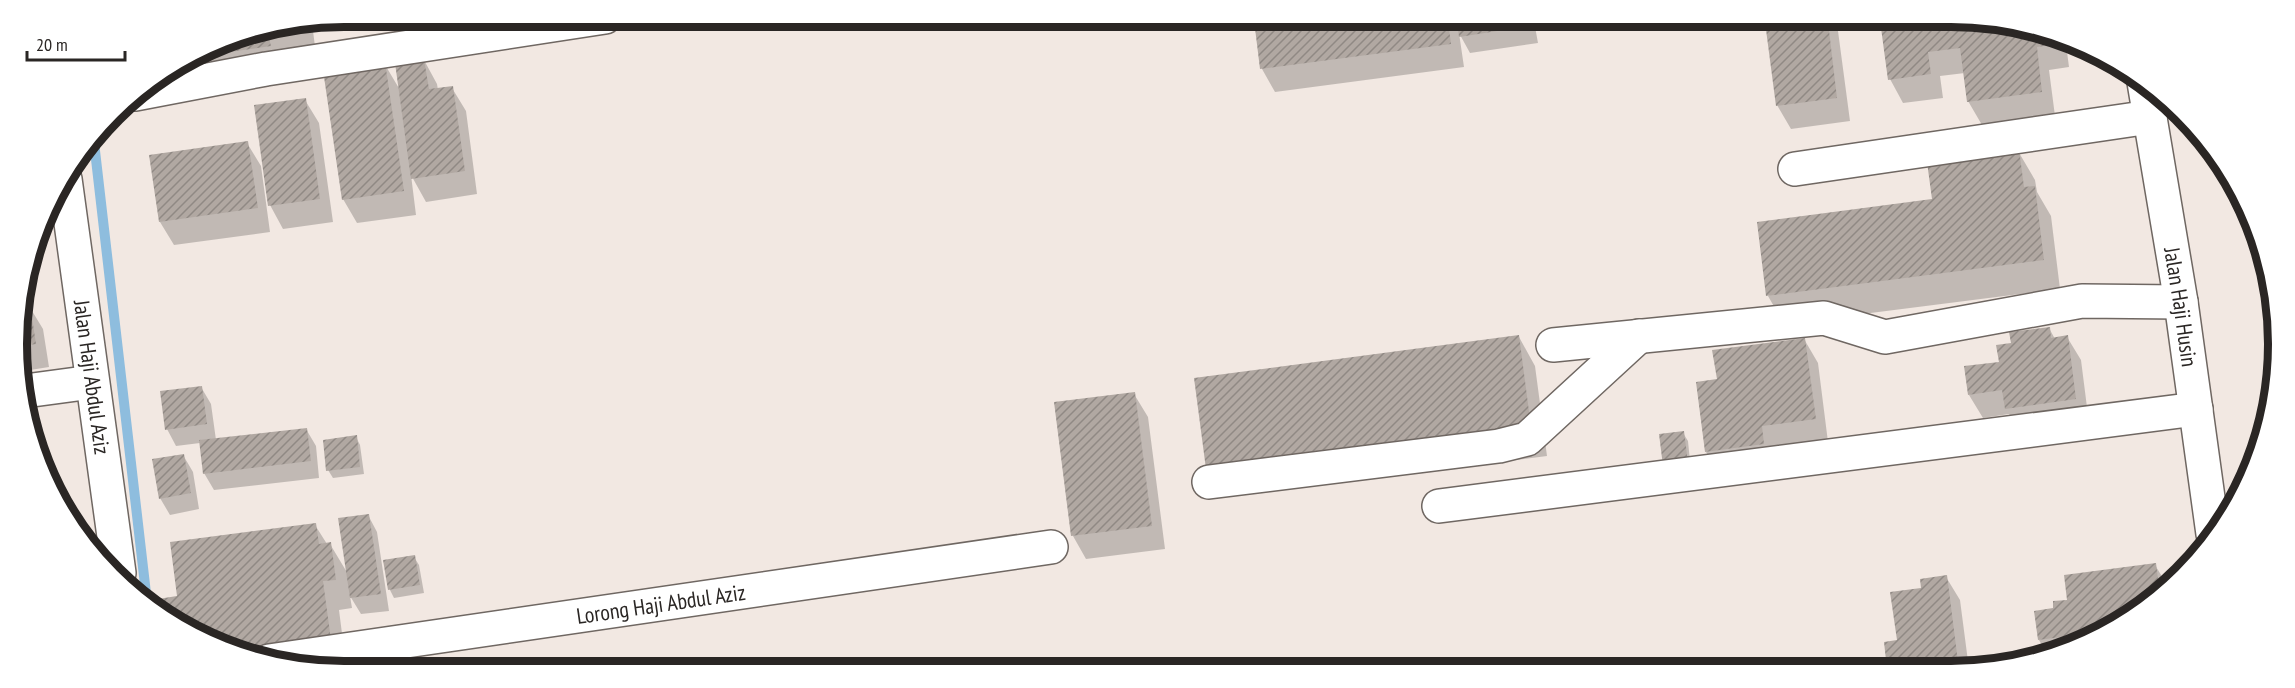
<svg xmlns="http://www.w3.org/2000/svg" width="2295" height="688" viewBox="0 0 2295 688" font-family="'PT Sans Narrow',sans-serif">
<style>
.shadow{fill:#0003}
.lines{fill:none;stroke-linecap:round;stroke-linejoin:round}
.stream{stroke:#8ebdde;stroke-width:10}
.building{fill:url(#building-hatch)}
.minor-casing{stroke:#6f6762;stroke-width:36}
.minor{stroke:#fff;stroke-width:33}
.labels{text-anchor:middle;stroke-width:5;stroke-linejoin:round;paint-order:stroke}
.street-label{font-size:22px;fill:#2a2624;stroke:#fff}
.rim{fill:none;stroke:#2a2624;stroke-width:8}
</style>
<defs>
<pattern id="building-hatch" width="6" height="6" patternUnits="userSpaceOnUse" patternTransform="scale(1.5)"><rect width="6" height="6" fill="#b1a8a2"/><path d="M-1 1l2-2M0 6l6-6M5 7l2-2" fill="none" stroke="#908984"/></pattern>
</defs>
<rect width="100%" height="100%" fill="#f2e8e2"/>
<path class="shadow" d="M1255,20l279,1 4,22 -68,10 -11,-20 5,34 -189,25 -13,-23z
M1767,22h66l5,9 12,90 -59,8 -14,-24z
M1904,22l111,1 51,21 3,23 -20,3 6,46 -73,9 -14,-24 -3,-28 -25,3 3,22 -40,5 -13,-24z
M312,23l5,39 -131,27 -12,-20 45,-28z
M424,60l13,24 1,6 14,-2 14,23 11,83 -51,8 -15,-27 5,40 -59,8 -14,-24 41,-136 16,27z
M305,100l14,23 14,99 -50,7 -13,-24z
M247,143l14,23 9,66 -96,13 -14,-23 -9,-66z
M2018,151l17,29 2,12 14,24 9,73 -276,35 -16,-28z
M20,300l1,7 8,-1 14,23 6,38 -25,4z
M2049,328l6,11 12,-2 14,23 8,63 -69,9 -11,-18 -26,4 -14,-23 31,-32z
M1519,337l16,29 12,90 -323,41 -17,-29z
M1804,339l14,24 10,79 -108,33 -14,-23 12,-72z
M201,387l10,17 5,36 90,-11 10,17 3,32 -105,12 -10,-17 -4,-30 -24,3 -9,-17z
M1134,394l14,23 17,132 -79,10 -13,-23 -17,-132z
M1683,433l5,8 3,30 -27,-5z
M356,437l4,8 4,29 -31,4 -5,-8z
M183,455l10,17 6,37 -29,6 -10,-17z
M368,515l9,17 12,79 -28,3 -11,-18 2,12 -13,2 7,55h-66l-119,-49 -2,-16 20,-3 136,-72 12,19h3l18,30z
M414,557l5,8 5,28 -30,5 -4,-8 -5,-28z
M2155,565l14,23 -2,2 -90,56 -30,8 -8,-14 16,-31 14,-8z
M1946,577l14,23 9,69h-80l33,-79z"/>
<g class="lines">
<path class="stream" d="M94,142l53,460"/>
</g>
<path class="building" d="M1254,20l194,1 3,23 -191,25z
M1457,21h71l1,5 -70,11z
M1765,22h63l9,76 -61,8z
M1903,22l112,1 41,17 1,4 -20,3 5,45 -75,10 -7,-54 -32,4 3,22 -43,6 -7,-52 22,-3z
M301,25l1,8 -33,5 2,8 -77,11 25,-16z
M424,59l5,30 24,-3 12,85 -54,8 -16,-116z
M385,62l19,129 -62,9 -19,-130z
M306,98l14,101 -52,7 -14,-101z
M248,141l10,67 -99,14 -10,-67z
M2019,149l5,38 11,-1 9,74 -278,36 -9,-74 175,-23 -5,-37z
M30,304l6,40 -14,2 -2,-40z
M2050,327l1,11 17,-3 8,64 -71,10 -3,-19 -34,5 -4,-29 35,-4 -3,-17 15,-2 -2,-11z
M1519,335l12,92 -325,42 -12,-91z
M1805,338l11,81 -54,7 2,18 -59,8 -9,-70 21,-3 -5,-29z
M202,386l5,38 -42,6 -5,-39z
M1135,392l17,134 -81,10 -17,-134z
M307,428l4,33 -108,13 -4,-34z
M1684,431l4,32 -25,3 -4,-32z
M357,435l3,32 -34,4 -3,-31z
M184,454l7,39 -32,6 -7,-40z
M369,514l12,80 -31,4 -12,-80z
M316,523l3,21 12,-2 5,38 -13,1 8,59 -86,11 -85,-37 -2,-15 19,-3 -7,-54z
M415,555l5,30 -32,5 -5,-30z
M2156,563l4,32 -60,37 -62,8 -4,-29 19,-3v-7l14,-1 -3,-25z
M1947,575l11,87 -35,4 1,3h-37l-3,-27 13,-2 -7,-48 31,-4 -1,-9z"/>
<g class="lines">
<defs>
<g id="minor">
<path id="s1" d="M2144,82l37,220 32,232"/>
<path d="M135,94l131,-25 339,-52"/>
<path d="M1795,169l355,-52"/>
<path id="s2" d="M65,179l54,394"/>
<path d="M1553,345l271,-27 61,19 197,-36 99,1"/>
<path d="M25,391l67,-9"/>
<path d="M1209,482l290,-36 28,-7 112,-103"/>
<path d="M1439,506l757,-97"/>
<path id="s3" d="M269,661l782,-114"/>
</g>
</defs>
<use href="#minor" class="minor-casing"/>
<use href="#minor" class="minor"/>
</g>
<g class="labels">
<g class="street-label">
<text dy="8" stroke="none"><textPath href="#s1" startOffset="228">Jalan Haji Husin</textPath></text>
<text dy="8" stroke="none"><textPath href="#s2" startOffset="200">Jalan Haji Abdul Aziz</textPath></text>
<text dy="8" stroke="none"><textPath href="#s3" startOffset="396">Lorong Haji Abdul Aziz</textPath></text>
</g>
</g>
<path d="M0 0H2295V688H0ZM344 27H1951A317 317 0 0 1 2268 344V344A317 317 0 0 1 1951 661H344A317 317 0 0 1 27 344V344A317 317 0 0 1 344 27Z" fill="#fff" fill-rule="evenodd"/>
<path class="rim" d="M344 27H1951A317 317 0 0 1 2268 344V344A317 317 0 0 1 1951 661H344A317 317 0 0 1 27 344V344A317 317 0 0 1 344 27Z"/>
<path d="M27 51v9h98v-9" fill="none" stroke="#2a2624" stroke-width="3"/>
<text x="36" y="51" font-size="18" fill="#2a2624" stroke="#ffffff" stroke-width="4.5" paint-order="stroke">20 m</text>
</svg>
